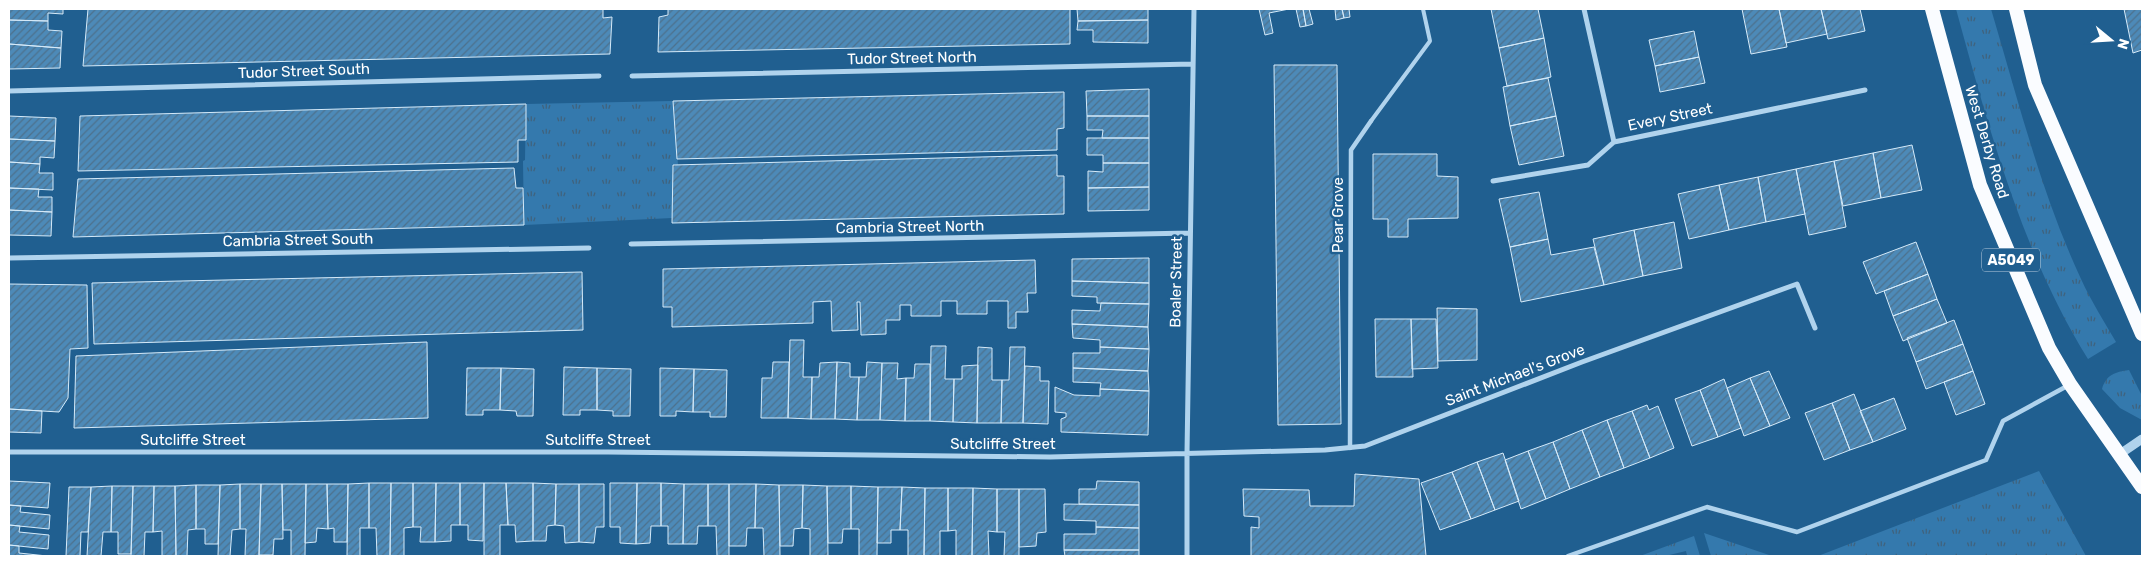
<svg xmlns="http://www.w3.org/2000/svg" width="2151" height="565" viewBox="0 0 2151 565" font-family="Rubik,sans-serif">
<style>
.grass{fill:url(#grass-tufts)}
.building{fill:url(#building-hatch);stroke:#d5eaf9}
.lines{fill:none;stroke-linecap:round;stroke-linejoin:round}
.service{stroke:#b0d3ed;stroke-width:4}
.pedestrian{stroke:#b0d3ed;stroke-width:4.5}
.minor{stroke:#b0d3ed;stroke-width:5}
.tertiary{stroke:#b0d3ed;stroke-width:9}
.trunk{stroke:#fafcff;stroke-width:14}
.labels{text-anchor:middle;stroke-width:5;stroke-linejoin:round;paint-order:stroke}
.shield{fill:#205f90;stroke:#bccfde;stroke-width:1}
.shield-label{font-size:14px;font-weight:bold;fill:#fff}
.street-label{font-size:15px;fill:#fff;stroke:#205f90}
</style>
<defs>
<pattern id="grass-tufts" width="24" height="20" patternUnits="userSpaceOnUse" patternTransform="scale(1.25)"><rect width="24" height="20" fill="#3479ad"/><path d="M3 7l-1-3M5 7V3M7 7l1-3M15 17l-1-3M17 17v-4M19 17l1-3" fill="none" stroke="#40627c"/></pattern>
<pattern id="building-hatch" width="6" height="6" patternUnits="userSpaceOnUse" patternTransform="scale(1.25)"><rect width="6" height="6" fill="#4d8ab8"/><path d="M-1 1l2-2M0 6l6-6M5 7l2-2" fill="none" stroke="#4d718d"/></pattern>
</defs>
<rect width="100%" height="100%" fill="#205f90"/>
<path class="grass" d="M1956,9h35c27,91 50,184 90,270 10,22 23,42 35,63l-28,17c-66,-106 -99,-230 -132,-350z
M673,101l5,64 -5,1 -1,52 -148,7 -1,-64 2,-1 1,-56z
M2129,370l13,26v24l-22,-12 -18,-19c4,-14 13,-17 27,-19z
M2039,471l47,85h-268z
M1704,533l68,23h-61z
M1694,536l6,20h-13l-1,-5 -21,5h-25z"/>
<path class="building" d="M9,9h54v5l-15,-1v8l-39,-1z
M88,9h515v9l9,-1 -2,37 -527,12z
M668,9h402v35l-412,8 1,-35 9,-2z
M1077,9h71v11l-70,1z
M1259,9h30l-20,4 4,20 -8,2z
M1296,9h7l3,17 -6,1z
M1303,9h6l4,15 -7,2z
M1335,9h7l2,9 -8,2z
M1342,9h7l1,8 -6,1z
M1491,9h47l6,29 -45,10z
M1742,9h37l8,38 -36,7z
M1779,9h42l6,25 -41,9z
M1821,9h39l5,22 -37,8z
M2124,9h18v41l-9,3z
M9,20l39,1v9l14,1 -1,17 -52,-4z
M1148,20v23l-55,-1v-12h-16l1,-9z
M1694,31l5,26 -44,9 -6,-26z
M1544,38l7,39 -44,9 -8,-38z
M9,44l52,4 -1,20 -51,1z
M1699,57l6,26 -45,9 -5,-26z
M1274,65h63l4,359 -63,1z
M1548,78l8,38 -46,10 -7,-39z
M1149,89v27h-62l-1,-25z
M1064,92v36l-7,1v21l-380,9 -4,-58z
M526,104v36h-8v22l-440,9 2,-55z
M9,116l47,2 -1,23 -46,-2z
M1087,116h62v22h-47l1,-8h-16z
M1556,116l8,40 -45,9 -9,-39z
M1087,138h62v25h-46v-8h-16z
M9,139l46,2 -1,17 -14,-1v7l-31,-2z
M1912,145l10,45 -41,8 -8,-45z
M1873,153l8,45 -38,8 -9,-45z
M1373,154h64v22l21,1v41l-50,1v18h-20v-18h-15z
M1057,155v21h7v38l-392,9 1,-58z
M1834,161l12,66 -37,8 -13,-66z
M9,162l31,2 -1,9h14v17l-44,-2z
M1103,163h46v24l-61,1v-17l15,1z
M514,168l2,20h7l1,37 -451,12 5,-58z
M1796,169l9,45 -39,8 -8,-45z
M1758,177l8,45 -37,8 -10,-45z
M1719,185l10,45 -40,9 -11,-45z
M1149,187v23l-61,1v-23z
M9,188l30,1 -1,8h14v15l-43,-2z
M1539,192l9,47 -38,8 -11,-48z
M9,210l43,2 -1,24 -42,-1z
M1674,222l8,46 -39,8 -9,-46z
M1634,230l9,46 -39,9 -11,-46z
M1548,239l3,16 43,-8 10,38 -83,17 -11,-55z
M1916,242l12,32 -52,20 -13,-32z
M1149,258v25l-77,-2v-22z
M1035,260l1,33h-9l1,19h-12v16h-8v-27h-21v13h-30v-13h-16v15h-30v-11h-11v15h-14v14l-25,1 -1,-33h-3l1,28 -26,1 -1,-30 -18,1v21l-141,4v-20h-9v-38z
M582,272l1,58 -489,14 -2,-61z
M1928,274l9,25 -44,17 -9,-25z
M1072,281l77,2v21l-52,-1v-6l-25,-1z
M9,284l78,1 1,63 -18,1 -2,49 -9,14 -50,-3z
M1937,299l10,24 -44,18 -10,-25z
M1101,303l48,1 -1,23 -76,-3v-14l28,1z
M1437,308l40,1v51l-39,1z
M1375,319h36l2,58h-37z
M1411,319h25l2,49 -26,1z
M1954,320l9,24 -47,18 -9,-24z
M1072,324l76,3 1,22 -49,-2v-7l-27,-2z
M790,340h14l-1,37h9l-1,42 -23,-1z
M427,342l1,76 -354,10 2,-72z
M1963,344l10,27 -47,18 -10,-27z
M931,346h15l-1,33h9l-1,43 -23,-1z
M978,347l14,1v32h10l-1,43h-24z
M1010,347h15l-2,76h-22l1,-43h7z
M1100,347l49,2 -1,22 -75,-3v-15h27z
M773,362h16l-1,56h-27l1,-40h10z
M837,362l13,1v14h9l-2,43 -22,-1z
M837,362l-2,57h-24l1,-42h7l1,-14z
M867,362l15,1 -2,57h-23l2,-43h7z
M882,363h16l-1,16 9,-1 -1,43 -25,-1z
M915,364h15v57h-25l1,-43h8z
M978,365l-1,58 -24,-1 1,-43h8v-13z
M1025,366l15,1v14h9l-1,43 -25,-1z
M564,367l33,1v42h-17v5h-17z
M467,368h34l-1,42h-17v5h-17z
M501,368l33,1 -1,47h-16l-1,-5 -16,-1z
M597,368l34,1 -1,47h-17v-5l-16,-1z
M660,368l34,1 -1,43 -17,-1v5h-16z
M1073,368l75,3 1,20 -49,-2 1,-6 -28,-1z
M694,369l33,1 -1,47h-16v-5h-17z
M1769,371l21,47 -20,8 -20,-48z
M1973,371l12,33 -29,11 -12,-33z
M1750,378l20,48 -26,10 -17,-48z
M1724,379l17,49 -23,9 -18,-47z
M1055,387l19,8 26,1v-7l49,2 -1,44 -87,-3v-13l5,-2v-4l-11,-1z
M1700,390l18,47 -26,9 -17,-47z
M1854,394l19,48 -23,8 -18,-47z
M1894,398l12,31 -33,13 -13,-31z
M1832,403l18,47 -26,10 -19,-47z
M1647,405l2,5 9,-4 16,42 -24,10 -18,-47z
M9,409l33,2 -1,22 -32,-1z
M1632,411l18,47 -26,10 -17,-48z
M1607,420l17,48 -24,9 -18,-47z
M1582,430l18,47 -30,12 -17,-47z
M1553,442l17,47 -24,10 -18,-48z
M1528,451l18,48 -25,10 -16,-49z
M1503,453l16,48 -24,9 -18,-48z
M1477,462l18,48 -24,9 -19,-47z
M1452,472l19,47 -31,11 -19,-47z
M1355,474l64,5 7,77h-175v-29l8,1v-11l-15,-1 -1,-27 66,1 1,16h44z
M9,481l41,2 -2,25 -39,-3z
M1097,481l42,1v23l-60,-1v-15h17z
M369,483v45h-9v28h-13l1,-72z
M369,483h22l-1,73h-13l-1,-28h-7z
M391,483h22v44l-9,1v28h-14z
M413,483h23l-1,59h-15l1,-15h-8z
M436,483h24v42h-9v16l-16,1z
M460,483h24l-1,58 -15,-1v-15h-8z
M484,483h22l2,42h-8v31h-16z
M506,483h27v58l-17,1 -1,-17h-7z
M533,483l23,1 -1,41 -8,1 -1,15h-13z
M610,483h27l-1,61 -16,-1v-16h-10z
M637,483h24v43h-10l-1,17 -14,1z
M661,483l23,1 -1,60h-15v-18h-7z
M240,484v45l-8,1 -2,26h-12l2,-71z
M240,484h21l-2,72h-14l1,-27h-6z
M261,484h21l1,55h-9l-1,16h-14z
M282,484h24l-1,72h-14v-26h-8z
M306,484h21l1,45 -11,-1 -1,14 -11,1z
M327,484h21l-1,58h-13v-14l-6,1z
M556,484h23v58l-14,1 -1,-17 -9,-1z
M579,484h25v43h-8l-2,16 -15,-1z
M684,484h24v42h-10l-1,18h-14z
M708,484h21v72h-12l-1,-30h-8z
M729,484h27l-1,44h-8l-1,18h-17z
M756,484l23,1 1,71h-16l-1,-28h-8z
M196,485v44l-8,1 -1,26h-11l-1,-70z
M196,485h24l-2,59h-13v-15h-9z
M779,485h24l-1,43 -8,1 -1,17h-13z
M803,485l24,1 1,70h-18v-27l-8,-1z
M112,486l-1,46h-8l-2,24h-14l4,-69z
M112,486h21l-2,68h-13v-22h-7z
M133,486h21l-1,46h-8l-1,24h-13z
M154,486h21l1,70h-14v-25l-9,1z
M827,486h24v43h-8l-1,14h-14z
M851,486l27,1 -1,69h-18v-27h-8z
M69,487h22l-3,45h-7l-1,24h-14z
M878,487h24l-2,43h-9v13h-14z
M902,487l23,1 -1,68h-16v-26h-8z
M925,488h23v43h-8v25h-16z
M948,488h25l-1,68h-16v-26l-8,1z
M973,488l24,1v43l-9,-1 1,25h-17z
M997,489h22v67h-15l1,-24h-8z
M1019,489h26l1,43 -9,1 -1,13 -17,1z
M1064,504l75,1v23l-43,-1v-6l-32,-1z
M9,505l12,1 -1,6 30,3 -1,14 -40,-4z
M9,525l11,1 -1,6 30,3 -1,14 -39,-4z
M1096,527l43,1v22h-75v-16h32z
M9,545l10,1v7l28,3h-38z
M1064,550h75v6h-74z"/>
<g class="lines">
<path class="service" d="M1371,121l59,-80 -7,-32"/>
<path class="pedestrian" d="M1350,448l1,-298 20,-29
M1568,556l139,-49 90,25 189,-72 17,-39 66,-36"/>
<path class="minor" d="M1584,9l30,133 251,-52
M632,76l561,-12
M9,91l590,-15
M1493,181l95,-16 26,-23
M631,244l559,-11
M9,258l580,-10
M9,452h599l442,5 275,-7 40,-4 217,-84 215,-78 18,44
M1187,556v-103l7,-444"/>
<path class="tertiary" d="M2120,454l22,-15"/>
<path class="trunk" d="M1932,9l48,176 69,163 21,36 72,103
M2016,9l19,76 107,249"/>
</g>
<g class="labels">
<rect class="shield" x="1982" y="248.5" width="58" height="23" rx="4"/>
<g class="shield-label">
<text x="2011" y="265">A5049</text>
</g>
<g class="street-label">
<text transform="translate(912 58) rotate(-1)" y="5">Tudor Street North</text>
<text transform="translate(304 71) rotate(-2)" y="5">Tudor Street South</text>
<text transform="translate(1670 117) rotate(-12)" y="5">Every Street</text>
<text transform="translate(1987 142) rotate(73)" y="5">West Derby Road</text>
<text transform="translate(1338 215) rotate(-90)" y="5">Pear Grove</text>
<text transform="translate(910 227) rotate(-1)" y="5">Cambria Street North</text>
<text transform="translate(298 240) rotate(-1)" y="5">Cambria Street South</text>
<text transform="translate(1176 282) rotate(-89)" y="5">Boaler Street</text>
<text transform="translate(1515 375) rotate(-21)" y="5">Saint Michael's Grove</text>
<text x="193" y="445">Sutcliffe Street</text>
<text x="598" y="445">Sutcliffe Street</text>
<text x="1003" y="449">Sutcliffe Street</text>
</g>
</g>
<rect width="2151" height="565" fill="none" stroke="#ffffff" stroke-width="20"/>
<g transform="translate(2111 40) rotate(108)" stroke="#205f90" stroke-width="4" paint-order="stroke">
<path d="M0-4L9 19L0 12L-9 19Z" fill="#ffffff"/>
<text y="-8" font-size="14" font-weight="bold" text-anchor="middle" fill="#ffffff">N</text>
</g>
</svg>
